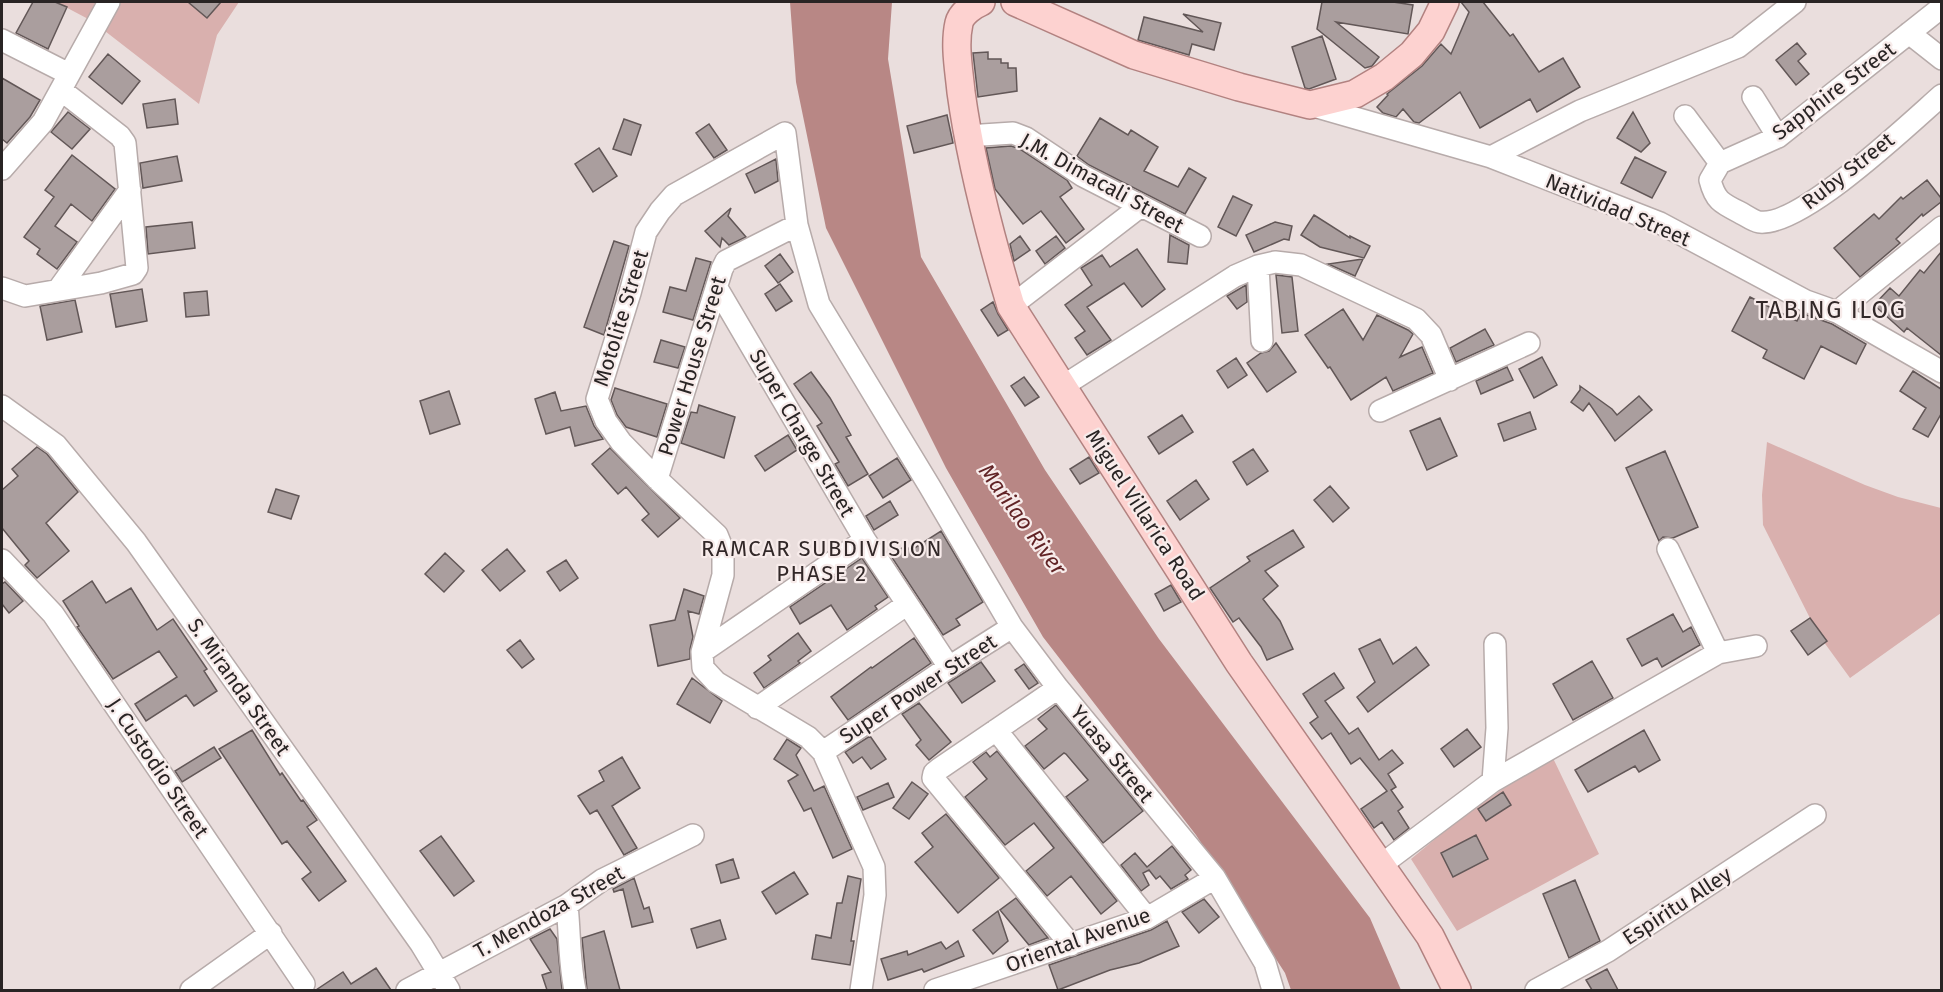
<svg xmlns="http://www.w3.org/2000/svg" width="1943" height="992" viewBox="0 0 1943 992" font-family="'Fira Sans',sans-serif">
<style>
.green{fill:#d9b0ae}
.water{fill:#b88785}
.building{fill:#aa9e9e;stroke:#625757;stroke-width:1.5}
.lines{fill:none;stroke-linecap:round;stroke-linejoin:round}
.minor-casing{stroke:#b7abaa;stroke-width:24}
.major-casing{stroke:#b28280;stroke-width:30}
.minor{stroke:#fff;stroke-width:21}
.major{stroke:#fdd2d0;stroke-width:27}
.labels{text-anchor:middle;stroke-width:4.5;stroke-linejoin:round;paint-order:stroke}
.street-label{font-size:21px;fill:#292424;stroke:#f7ebea}
.water-label{font-size:22px;font-style:italic;fill:#612325;stroke:#f7ebea}
.neighbourhood-label{font-size:22px;letter-spacing:1.5px;fill:#322828;stroke:#f7ebea}
.quarter-label{font-size:24px;letter-spacing:1.5px;fill:#322828;stroke:#f7ebea}
</style>
<rect width="100%" height="100%" fill="#eadedd"/>
<path class="green" d="M56,2h183l-22,33 -18,69 -107,-83z
M1767,442l98,43 33,12 43,11v105l-91,65 -32,-44 -55,-109 -1,-30z
M1552,756l47,98 -142,77 -46,-72 53,-44z"/>
<path class="water" d="M790,2h102l-4,57 33,198 124,213 114,169 211,279 31,72h-110l-6,-17 -89,-138 -153,-198 -97,-169 -120,-240 -30,-146z"/>
<path class="building" d="M33,2h22l12,5 -19,42 -32,-16z
M188,2h33l-14,16z
M1322,2h71l20,3 -5,29 -72,-12 43,35 -7,9 -7,2 -48,-39z
M1461,2h22l27,34 3,-2 26,38 24,-14 17,29 -43,25 -7,-13 -50,29 -20,-36 -41,31 -5,-1 -11,-13 -7,8 -13,-4 -6,-6 11,-12 -1,-1 35,-28 19,-22 10,10 18,-42z
M1183,14l38,9 -7,27 -22,-6 -3,11 -51,-15 6,-23 59,15z
M1322,36l14,43 -27,10 -4,-1 -13,-41z
M1797,43l9,11 -8,7 11,13 -13,11 -20,-25z
M988,52v7h13v4h7v5h8l1,23 -39,6 -5,-44z
M108,54l32,27 -18,23 -33,-27z
M2,78l38,22 -10,17 -23,26 -5,-4z
M175,99l3,25 -31,4 -4,-24z
M68,112l22,17 -18,20 -21,-17z
M1633,112l17,31 -9,9 -24,-14z
M947,115l6,28 -39,10 -7,-27z
M1100,118l28,17 3,-5 27,17 -14,24 34,16 11,-19 17,10 -21,36 -96,-49 -12,-9z
M624,119l17,6 -10,30 -18,-6z
M709,124l18,26 -13,8 -18,-25z
M1011,146l9,3 47,31 5,8 -12,9 24,32 -18,14 -25,-32 -18,13 -28,-35 -9,-41z
M599,148l18,28 -24,16 -18,-28z
M72,155l43,34 -23,32 -21,-17 -16,22 22,16 -20,27 -20,-15 3,-5 -16,-12 30,-40 -9,-7z
M177,156l5,25 -39,7 -3,-25z
M1635,157l31,15 -14,26 -31,-15z
M776,159l2,22 -23,12 -9,-19z
M1927,180l14,18v4l-18,14 -1,-2 -26,25 4,4 -40,34 -26,-29 40,-34 5,5 22,-22 2,2z
M1233,196l19,9 -16,31 -18,-9z
M731,208l-3,8 18,21 -17,8 -7,-7 -2,9 -15,-16z
M1314,215l36,23v-2l20,10 -6,12 -44,-11 -19,-12z
M192,222l3,26 -47,6 -2,-27z
M1275,222l17,4 -3,14 -5,-1 -30,13 -8,-17z
M1170,235l19,10 -2,19 -19,-2z
M1020,236l10,14 -16,11 -4,-17z
M1056,236l9,12 -20,16 -9,-13z
M614,241l15,5 -25,89 -20,-8z
M1137,249l28,40 -23,18 -18,-24 -37,24 24,33 -24,15 -12,-17 10,-7 -20,-26 27,-20 -11,-17 21,-13 8,12z
M1941,252v103l-34,-27 -3,4 -30,-27 16,-17 9,8 21,-26 4,3z
M780,254l13,18 -15,11 -13,-17z
M696,258l15,4 -18,58 -30,-8 7,-25 16,4z
M1363,259l-8,17 -27,-12z
M1276,275l16,2 6,54 -16,2z
M780,284l12,17 -16,10 -11,-17z
M1246,285l1,17 -10,7 -10,-13z
M142,289l5,32 -31,6 -6,-33z
M207,291l2,24 -23,2 -2,-24z
M1750,297l47,24 4,-8 31,11 34,20 -10,20 -35,-18 -17,33 -41,-21 4,-8 -35,-19z
M75,300l7,32 -35,8 -7,-34z
M993,302l5,12 10,16 -10,6 -17,-26z
M1343,309l20,31 14,-25 31,15 5,4 -13,23 22,-10 11,26 -40,18 -7,-14 -35,23 -21,-33 -2,1 -23,-33z
M1485,329l9,16 -38,17 -6,-14z
M661,340l24,7 -7,21 -24,-6z
M1276,343l20,29 -29,20 -20,-29 14,-10 8,-2z
M1542,357l15,28 -23,13 -15,-29z
M1236,358l11,17 -19,13 -11,-17z
M1507,367l6,13 -32,14 -5,-13z
M1913,371l28,18v25l-13,23 -15,-8 13,-21 -26,-17z
M811,372l19,26 21,37 -5,2 22,37 -20,12 -13,-22 4,-2 -22,-36 5,-3 -28,-39z
M1024,377l15,20 -14,9 -14,-20z
M1580,386l32,23 5,6 22,-19 13,14 -37,31 -26,-38 -6,8 -12,-9 9,-12z
M615,388l52,16 -10,33 -31,-10 -9,-12 -6,-15z
M449,391l11,33 -30,10 -10,-33z
M555,392l6,19 25,-5 8,20 9,13 -28,7 -5,-19 -24,7 -11,-35z
M699,405l36,12 -11,41 -43,-15 10,-31 6,1z
M1530,412l6,17 -32,12 -6,-17z
M1182,415l11,17 -34,22 -11,-17z
M1440,418l17,38 -30,14 -17,-39z
M788,435l9,15 -32,21 -10,-15z
M37,447l10,7 31,38 -32,31 23,28 -32,27 -12,-13 4,-4 -27,-33v-38l16,-14 -6,-7z
M610,448l70,70 -22,19 -16,-17 7,-6 -23,-27 -8,7 -26,-30z
M1253,449l15,22 -21,14 -14,-23z
M1665,451l33,76 -25,11 -10,-1 -4,4 -33,-73z
M1089,457l10,16 -19,11 -10,-15z
M897,458l14,22 -28,18 -14,-22z
M1196,480l13,19 -29,21 -13,-19z
M1330,486l19,22 -16,14 -19,-22z
M276,489l23,7 -8,23 -23,-7z
M890,501l8,14 -24,15 -8,-14z
M1293,530l11,17 -39,24 13,15 -15,13 17,22 13,28 -26,11 -6,-13 -22,-29 -6,4 -23,-34 40,-27 -3,-4z
M941,531l42,71 -27,17 4,6 -17,10 -52,-79 15,-11 4,6z
M507,549l18,22 -25,20 -18,-21z
M445,553l19,18 -20,21 -19,-18z
M862,558l26,39 -13,9 2,3 -30,21 -16,-25 -31,19 -10,-17z
M566,560l12,18 -18,13 -13,-19z
M92,581l14,22 25,-15 26,42 16,-11 34,50 -3,2 13,20 -23,15 -8,-11 -40,26 -11,-17 42,-27 -18,-26 -46,28 -36,-52 2,-1 -16,-25z
M5,582l18,19 -14,12 -7,-9v-20z
M1171,585l10,17 -17,9 -9,-17z
M684,589l20,7 -5,18 -11,-3 5,26 -3,12v10l-32,7 -8,-41 25,-5z
M1673,614l10,18 8,-5 9,18 -38,22 -5,-9 -15,8 -15,-27z
M1810,618l17,23 -19,14 -17,-24z
M798,633l13,18 -13,10 2,2 -36,25 -10,-15 17,-13 -3,-4z
M914,638l17,25 -83,57 -17,-23 40,-30 1,1z
M1380,639l13,25 23,-17 13,18 -61,47 -11,-15 18,-15 -16,-33z
M520,640l14,19 -12,9 -15,-18z
M1592,661l21,37 -40,22 -20,-36z
M981,662l14,19 -33,22 -14,-20z
M1024,664l14,19 -9,6 -14,-19z
M1334,673l10,15 -19,13 24,33 9,-6 21,32 13,-10 11,13 -15,11 8,13 -5,3 12,17 -5,4 11,17 -15,12 -12,-18 -8,6 -13,-19 26,-18 -27,-33 -9,6 -20,-31 -9,6 -12,-16 8,-6 -15,-23z
M692,678l30,23 -12,22 -33,-19z
M919,703l32,39 -22,18 -13,-15 5,-5 -19,-26z
M1056,705l87,106 -40,32 -37,-46 22,-17 -22,-26 -2,-1 -20,16 -19,-23 22,-17 -9,-10z
M1467,729l14,18 -27,20 -13,-18z
M252,730l28,45 2,-2 19,28 2,-1 14,20 -10,7 39,54 -27,20 -17,-22 9,-7 -24,-31 -5,3 -63,-95z
M1644,730l16,30 -21,12 -4,-6 -47,26 -13,-22z
M870,736l16,23 -15,10 -9,-12 -9,6 -8,-11z
M787,739l14,9 -5,7 18,36 10,-5 28,63 -19,9 -22,-50 -7,3 -16,-30 10,-6 -24,-16z
M214,747l7,11 -39,24 -7,-11z
M997,751l120,150 -16,13 -30,-38 -24,20 -21,-25 28,-23 -20,-25 -29,22 -40,-48 22,-18 -14,-17 13,-10 4,5z
M622,757l18,31 -28,18 25,42 -13,7 -27,-45 -7,4 -12,-18 26,-15 -5,-10z
M912,782l16,12 -19,25 -16,-11z
M888,783l6,14 -31,13 -6,-13z
M1503,792l8,13 -25,16 -8,-12z
M946,814l53,64 -41,35 -43,-51 18,-15 -11,-14z
M1476,835l12,24 -35,18 -12,-24z
M441,836l33,45 -20,15 -34,-45z
M1172,846l19,24 -6,5 3,4 -17,10 -11,-13 -4,3 -7,-9 -6,3 6,12 -8,6 -20,-26 14,-12 12,14z
M733,859l6,19 -18,5 -5,-18z
M794,872l14,22 -32,20 -14,-22z
M848,876l13,3 -10,62h3l-4,24 -38,-6 4,-24 15,3 6,-35h5z
M634,878l10,31 5,-2 4,15 -21,5 -9,-38 -9,3 -1,-3z
M1575,880l25,61 -31,17 -26,-64z
M1016,898l32,40h-1l-18,7 -29,-35z
M1204,899l15,18 -20,16 -17,-21z
M998,911l10,30 -15,13 -20,-24z
M720,920l6,19 -29,9 -6,-19z
M1167,921l12,25 -40,17 -29,7 -52,20 -9,-25 102,-35z
M550,929l7,10 5,51h-15l-5,-15 9,-3 -21,-33z
M604,931l16,59h-33l-5,-52z
M958,941l6,15 -40,16 -2,-3 -34,11 -7,-21 26,-8 1,4 33,-13 5,7z
M376,968l15,22h-75l27,-18 8,12z
M1607,969l11,21h-26l-6,-10z"/>
<g class="lines">
<defs>
<path id="minor" d="M1909,33l33,26
M2,40l67,34
M1753,97l25,40
M1310,105l181,52 169,66 146,78 31,11 105,60
M1685,116l35,47
M967,136l46,-3 13,5 57,38 117,60
M1491,157l89,-46 158,-64 57,-45
M1720,163l-10,17c5,20 11,23 29,32 6,3 14,9 20,10 41,6 150,-98 183,-127
M1720,163l58,-26 164,-130
M2,169l41,-47 66,-120
M1258,266l4,75
M2,288l23,8 76,-13 32,-9 4,-6 -12,-125 -5,-7 -59,-46
M717,288l148,252 84,127
M58,290l72,-100
M1011,306l130,-100
M1837,312l105,-85
M1063,386l172,-110 23,-10 17,-4 26,3 115,54 15,16 19,45
M2,406l54,39 80,97 285,402 28,46
M1380,411l149,-68
M657,479l65,-210 4,-8 71,-36
M1668,549l50,104
M2,560l51,54 251,370
M702,652l163,-112
M1058,688l-119,81 -5,4 -1,5 138,167
M757,708l149,-103
M996,730l151,188
M823,752l126,-85 63,-40
M1493,781l4,-53 -2,-84
M1381,865l112,-84 225,-128 38,-7
M567,905c3,29 2,57 8,85
M191,990l80,-57
M407,990l160,-85 35,-25 91,-45
M861,990l14,-95 -1,-28 -51,-115 -15,-15 -92,-55 -13,-14 -1,-16 21,-77v-25l-6,-15 -60,-56 -36,-37 -15,-21 -9,-22 33,-106 16,-61 14,-21 14,-16 111,-62 12,92 22,79 111,183 82,140 46,61 157,190 50,85 8,27
M935,990l212,-72 68,-40
M1536,990l72,-39 207,-136"/>
<path id="major" d="M981,2c-8,3 -20,12 -22,21 -5,22 0,47 2,69 10,73 29,144 50,214l228,357 191,273 27,54
M1015,2l119,53 105,32 71,18 45,-11 29,-17 28,-23 19,-23 14,-29"/>
</defs>
<use href="#minor" class="minor-casing"/>
<use href="#major" class="major-casing"/>
<use href="#minor" class="minor"/>
<use href="#major" class="major"/>
</g>
<g class="labels">
<g class="street-label">
<text transform="translate(1834 91) rotate(-37)" y="7">Sapphire Street</text>
<text transform="translate(1848 171) rotate(-38)" y="7">Ruby Street</text>
<text transform="translate(1102 183) rotate(29)" y="7">J.M. Dimacali Street</text>
<text transform="translate(1618 210) rotate(23)" y="7">Natividad Street</text>
<text transform="translate(621 318) rotate(-73)" y="7">Motolite Street</text>
<text transform="translate(692 366) rotate(-73)" y="7">Power House Street</text>
<text transform="translate(802 433) rotate(60)" y="7">Super Charge Street</text>
<text transform="translate(1145 515) rotate(57)" y="7">Miguel Villarica Road</text>
<text transform="translate(239 687) rotate(55)" y="7">S. Miranda Street</text>
<text transform="translate(918 689) rotate(-33)" y="7">Super Power Street</text>
<text transform="translate(1112 754) rotate(51)" y="7">Yuasa Street</text>
<text transform="translate(158 768) rotate(56)" y="7">J. Custodio Street</text>
<text transform="translate(1677 906) rotate(-33)" y="7">Espiritu Alley</text>
<text transform="translate(549 912) rotate(-29)" y="7">T. Mendoza Street</text>
<text transform="translate(1078 940) rotate(-20)" y="7">Oriental Avenue</text>
</g>
<g class="water-label">
<text transform="translate(1023 519) rotate(54)" y="8">Marilao River</text>
</g>
<g class="neighbourhood-label">
<text x="822" y="556">RAMCAR SUBDIVISION<tspan x="822" dy="25">PHASE 2</tspan></text>
</g>
<g class="quarter-label">
<text x="1831" y="318">TABING ILOG</text>
</g>
</g>
<rect width="1943" height="992" fill="none" stroke="#292424" stroke-width="6"/>
</svg>
